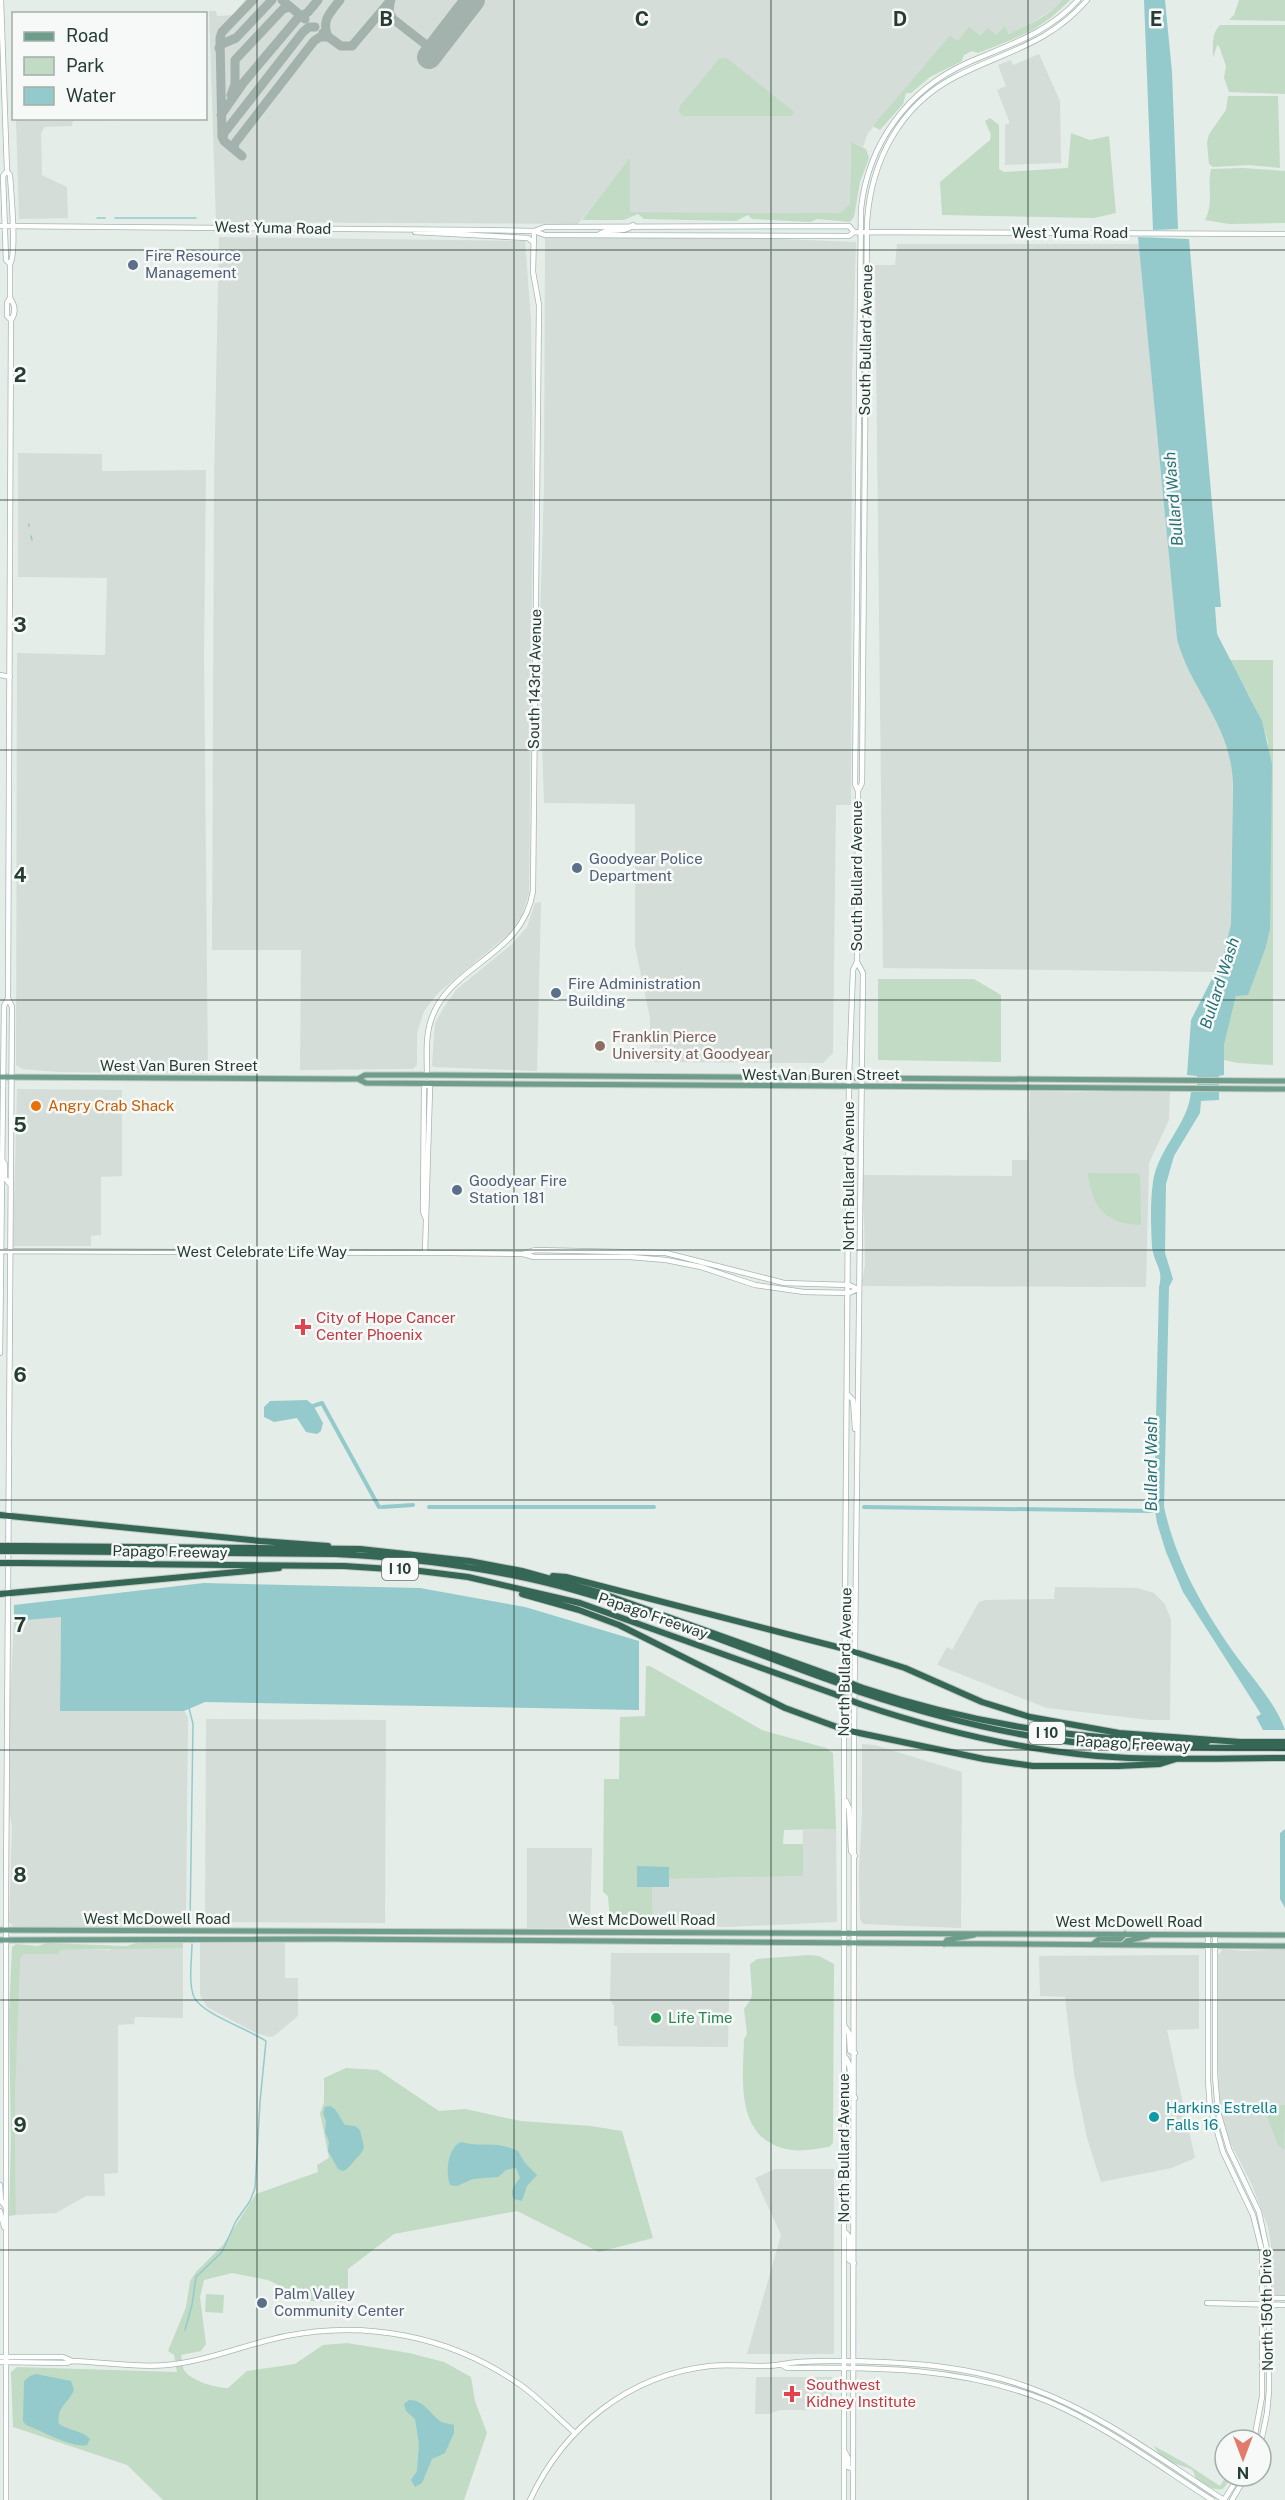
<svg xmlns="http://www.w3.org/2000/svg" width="1285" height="2500" viewBox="0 0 1285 2500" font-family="'Public Sans',sans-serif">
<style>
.built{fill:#d4ddd7}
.green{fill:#c1dbc5}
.water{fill:#94cacb}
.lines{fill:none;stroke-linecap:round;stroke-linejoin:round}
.stream{stroke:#94cacb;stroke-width:1.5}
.canal{stroke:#94cacb;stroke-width:4}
.taxiway{stroke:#a3b2ac;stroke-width:9}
.runway{stroke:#a3b2ac;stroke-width:24}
.secondary-casing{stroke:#a5b7af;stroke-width:6}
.primary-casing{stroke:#c2c9c6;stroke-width:7}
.highway-casing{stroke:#c2c9c6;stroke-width:8}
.secondary{stroke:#fff;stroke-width:4.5}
.primary{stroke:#6f9d8b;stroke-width:5}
.highway{stroke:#356656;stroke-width:6}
.highway-bridge-casing{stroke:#c2c9c6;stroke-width:8;stroke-linecap:butt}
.highway-bridge{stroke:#356656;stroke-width:6}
.grid{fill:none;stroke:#263d34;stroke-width:1.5;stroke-opacity:0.55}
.service-dot{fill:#5c6f8a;stroke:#f6f9f7;stroke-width:2}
.education-dot{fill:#8d6e63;stroke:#f6f9f7;stroke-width:2}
.food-dot{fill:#e8710a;stroke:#f6f9f7;stroke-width:2}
.health-dot{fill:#e0444e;stroke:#f6f9f7;stroke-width:2}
.leisure-dot{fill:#2e9e5b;stroke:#f6f9f7;stroke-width:2}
.culture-dot{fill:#0f9aa8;stroke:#f6f9f7;stroke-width:2}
.labels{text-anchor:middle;stroke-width:5;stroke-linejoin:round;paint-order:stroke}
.shield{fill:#f6f9f7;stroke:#64756e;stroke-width:1.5}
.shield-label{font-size:14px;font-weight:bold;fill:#263d34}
.street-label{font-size:15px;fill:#263d34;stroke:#f6f9f7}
.service-label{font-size:15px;fill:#4e5e75;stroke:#f6f9f7;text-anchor:start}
.education-label{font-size:15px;fill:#785e54;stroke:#f6f9f7;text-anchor:start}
.food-label{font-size:15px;fill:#c56008;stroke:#f6f9f7;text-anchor:start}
.health-label{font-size:15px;fill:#be3a42;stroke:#f6f9f7;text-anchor:start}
.leisure-label{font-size:15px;fill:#27864d;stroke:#f6f9f7;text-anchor:start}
.culture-label{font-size:15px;fill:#0d838f;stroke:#f6f9f7;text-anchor:start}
.water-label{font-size:16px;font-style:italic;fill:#277073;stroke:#f6f9f7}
.grid-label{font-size:20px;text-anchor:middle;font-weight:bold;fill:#263d34;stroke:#f6f9f7;stroke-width:5;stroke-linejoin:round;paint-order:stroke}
</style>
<rect width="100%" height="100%" fill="#e5ede8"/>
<path class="built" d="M245,0h817l-4,6 -33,21 -18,7 -2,-8 -9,9 -38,6 -8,-6 -82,98 -5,14 -12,-5 -1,62 -10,9 -210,-1v-53l-52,65 -362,-2 -7,-211h7l1,5 16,-1z
M1039,54l21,47 1,62 -56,2v-41h4v-3l-12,-31 9,-4 -8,-21 13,-5 2,5z
M16,119v-1l166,1 -109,2 -1,5 -27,1 -4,6 1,42 25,12 1,31 -49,1z
M219,237l306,4 6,78 2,168 -4,406 -7,22 -12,18 -72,60 -14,18 -7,22v32l-4,4 -113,1 1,-120h-89l2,-467z
M545,237l236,2 75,3 -4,134 -1,429h-15l-3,248 -10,10 -173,-1v-44l-15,-72v-142l-91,-1 -5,-150 5,-167z
M897,244h242l38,395 19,46 26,46 11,34 -2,159 -8,33 -6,15 -334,-4 -8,-703h20z
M18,453l84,1v17l104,-1 -2,184 4,420 -149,-2 -37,-3 -6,-4 1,-412 88,2 2,-77 -89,-1z
M541,902l-4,169 -103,-4 -2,-2 3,-42 11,-19 11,-15 54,-44 16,-18 8,-24z
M17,1089l105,1v86l-21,1v58l-10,1v10h-78z
M1030,1090l45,2 95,-2 -1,30 -20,43 -3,124 -285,-1 4,-20 -2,-91 149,1v-16h16z
M1055,1587l83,1 16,5 11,11 6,16 -1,100h-20l-103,-12 -110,-43 10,-18 5,3 27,-48 7,-2 68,-1z
M61,1616l-1,95h124l4,6 -2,210 -133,1 -40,-2 -4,-4 3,-94 -3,-19 1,-110 4,-78z
M206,1719l180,1 -1,203 -180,-1z
M862,1744l13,1 87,27 -1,156 -98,-4 -3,-5 -1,-50 3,-55z
M836,1829l1,93 -110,5 -74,-3 -1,-37h16l1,-8 133,-3 1,-46z
M527,1848h65l-2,80h-63z
M200,1942l85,1v35h13v38l-24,20 -4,1 -14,-4 -49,-26 -7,-12z
M111,1948h72v70l-48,-1 -1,7 -16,1v148l-14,1 1,22h-19l-30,17 -40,2 -1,-114 4,-140 5,-7h35v-4h52z
M1223,1949l21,2 41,-2v347l-10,-1 -3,-3 -1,-48 -3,-17 -16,-42 -24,-47 -8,-28 -3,-68 1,-87z
M611,1953h119l-2,94 -110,-1 -1,-20h-3v-20l-4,-6z
M1199,1955v74l-32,1 28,128 -23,10 -71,14 -14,-44 -13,-64 -9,-77 -25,-1 -1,-40z
M775,2169h59v185h-87l34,-119 -26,-57z
M756,2377h76v27h-11l-13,6h-28l-11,4h-14z"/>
<path class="green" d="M1062,0h8c-32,33 -51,36 -92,53l-6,-2 -8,4 -2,6 -32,16 -19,16h-5l-3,11 -23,26 -7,-4 77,-91 8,6 11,-14 11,9 8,-8 8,7 9,-9 3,8c18,-8 42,-18 54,-34z
M1239,0h46v21l-56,-1 5,-5z
M1220,25h65v69l-56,-2 -5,-14 2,-12 -7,-20 -2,-1 -4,13c0,-12 -2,-24 7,-33z
M723,58l5,1 66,53 -2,4h-109l-4,-4 1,-6 39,-47z
M1228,96h50l2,72 -30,-3 -37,2 -4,-3 -2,-21 2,-9 17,-24z
M990,118l9,7v44l5,3 64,-4 3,-35 19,7 19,-4 7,77 -22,5 -152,-3 -2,-33 50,-42 1,-5 -6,-14z
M851,142l15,7 3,9 -9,24 -6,35 -4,5 -33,-3 -7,3 -58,-3 -4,-4 -12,6 -92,-2 -6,-5 -14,6h-42l48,-62v54l210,1 10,-9z
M1243,168l42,3v52l-56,1 -24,-4c9,-17 2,-33 6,-51z
M1229,660h44v405l-35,-2 -14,-3v-15l12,-49 19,-21 11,-28 4,-18 -2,-187c-8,-30 -23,-55 -39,-82z
M878,979h96l27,16v67l-123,-2z
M1088,1173h49l3,2 1,50c-36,-1 -49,-18 -53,-52z
M646,1666h4l112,64 64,18 7,5 3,76 -52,1 -1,14h20v32l-134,3 -1,-12 -31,20h15l1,37 -15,-3 -28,1 -2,-26 -5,-4 1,-113h15l1,-62 25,-1z
M140,1942h43v6l-124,2v4h-35l-4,5 -5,142 1,114 -7,1 2,-78 -2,-125 3,-66 4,-3 21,2 10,-3 79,3z
M809,1955l10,1 15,8 -1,179 -4,4c-15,2 -32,6 -47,1 -47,-14 -39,-71 -38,-109l3,-5 -3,-25 7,-10 1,-6 -2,-29 7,-5z
M346,2068l32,2 61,41 26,-2 56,12 70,5 31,5 31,107 -54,14 -82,-41 -123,23 -46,35v33l-37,-1 -43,-21 -36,-7 -28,7 -4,17 6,47 -5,7 -20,4c1,4 1,11 3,15 7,11 32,18 44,18l19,-17 48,-7 28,-19 24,-2 62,10 35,9 27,15 4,24 12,32 -23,67h-301l-36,-35 -114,-38 -2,-55 6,-5 160,5 -3,-17 -6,-4 18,-44 4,-26 6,-9 27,-27 33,-51 62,-22 -1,-7 12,-7 -9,-45 4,-10v-25z
M1282,2105h3l-1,45 -6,-5 -12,-31v-5l5,-2 1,3z
M206,2294l18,1 -1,18 -18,-1z
M1154,2446l31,17 35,23 6,-10h7l-10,13c-8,2 -20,-4 -26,-10 -3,-2 -2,-6 -4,-8 -6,-7 -30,-5 -39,-25z"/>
<path class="water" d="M1144,0h21l7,72 6,157 -25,1z
M1138,237l51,2 32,368h-6l2,27 45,87 10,43 -2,165 -4,18 -18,48 -12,1 -12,49v30l-5,1v24l-18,1 -1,12 -26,43 -8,28 -1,69 8,26 -4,8 -5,220c12,55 40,104 73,150 17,23 39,47 48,73h-22l-7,-13 5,-3 -78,-122 -17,-40 -9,-29 -3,-19 5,-217c5,-18 -5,-23 -7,-40 -1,-20 -2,-45 1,-65 5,-34 35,-57 38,-90h6v-16l-10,-1 4,-55 32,-63 8,-33 2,-140c-2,-61 -41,-90 -56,-145z
M307,1400l6,5 10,18 -2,8 -4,3 -11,-2 -9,-14 -23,4 -10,-5v-10l6,-6z
M204,1583l216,5 105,19 114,34v69l-434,-8 -21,9h-124l1,-94 -47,4v-16z
M1285,1829v79l-5,-9v-66z
M637,1866l32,1v20h-32z
M330,2106l5,3 10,16 10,1 5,4c4,20 8,16 -6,31 -4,5 -5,7 -11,10l-5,-2 -10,-18 1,-9 -4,-10 1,-11 -3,-8 2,-6z
M461,2142c22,6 34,-2 57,9l7,12 12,12 -10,11 -5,15 -8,-2c-5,-8 1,-14 6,-21l-4,-10 -10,2 -8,7 -25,2 -16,7 -7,-1c-5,-13 -2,-38 11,-43z
M36,2374l35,7 3,9c-6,14 -18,17 -15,34 10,7 23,6 31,15l-3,6c-13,4 -47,-15 -61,-20l-3,-4 1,-40 6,-5z
M409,2400c15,0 21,14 31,21 4,3 9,2 14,4v8l-9,20 -13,6 -10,24 -7,4 -4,-7 6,-9 2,-27 -4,-25 -9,-8 -2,-7z"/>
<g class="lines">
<path class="stream" d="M97,218h8
M115,218h81
M29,526v-2
M31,536l1,4
M189,1708l4,16 -3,201
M185,2330l7,-25 4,-28 26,-25 14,-31 14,-20 5,-13 5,-86 6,-61c-18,-12 -64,-27 -72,-44 -6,-14 -2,-38 -2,-53"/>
<path class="canal" d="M313,1406l9,-3 57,104
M382,1507l31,-2
M429,1507h225
M864,1507l289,4"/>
<path class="taxiway" d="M282,0l23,19
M390,3l-1,9 4,7 41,32
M323,33l18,13h11l39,-46
M219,48l3,-4 14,-6 36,-38
M231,95l4,-11v-24l48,-51 8,-2
M221,115l23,-33 53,-63 11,-7 10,-12
M223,138l1,-5 79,-101 6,-5h6
M234,149l1,-6 79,-102 6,-4h8c-7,-17 2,-24 12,-37
M242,156l-18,-15 -2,-4 -2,-99 2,-6 31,-32"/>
<path class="runway" d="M429,57l44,-57"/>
<defs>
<path id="secondary" d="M1,0l6,171 -4,5 3,84 4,4v34l-3,5v13l4,4
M7,171l3,4c1,17 7,79 0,89
M0,226l478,4 56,1 11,4 304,1 5,-4 431,2
M534,231l11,-4 304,-1 5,6
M415,232l113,6 6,5
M598,235c10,-9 26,0 35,-10
M0,675l10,2
M858,791l4,-8 5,-561c4,-60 32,-116 88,-145 50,-26 93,-32 132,-77
M427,1075c0,-18 -2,-37 4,-55 18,-56 92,-63 102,-129l6,-586 -6,-33 1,-41
M1,1159l4,5v14l4,5
M425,1217l-2,-6 1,-123 3,-5
M0,1251l451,2 72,1 11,3h96l36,3 35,7 54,18 49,7 45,1 9,-4
M425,1253l5,-165 -3,-5
M525,1253l10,-3 131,3 118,30 65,2 9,4
M0,1353l4,-347 4,-8
M847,1394l6,6 2,29
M846,1801l3,7 2,43 4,5
M1208,1935v145l2,27 13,45 30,63 9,36v146l-8,43
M1215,1935v140l3,37 11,37 30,63 10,47v131l-2,23 -6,29
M844,2025l5,8 1,18 5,2
M844,2056c11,10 2,30 11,42
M0,2185l1,16 5,6
M0,2211l4,16
M845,2232l4,4v24l5,3
M1267,2298h18
M1207,2303l78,2
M0,2357h63l9,4
M0,2362l67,1 5,-2c32,1 63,7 95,4 41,-4 79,-21 119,-29 79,-16 163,0 230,46 22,14 39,34 58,50
M782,2365l5,3c90,-1 176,-1 260,33 59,25 112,65 165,99
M845,2452l3,6v9l5,2
M6,2500v-612l6,-881 -4,-9 3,-678c5,-7 4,-15 -1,-22
M530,2500c34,-73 99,-125 180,-134 23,-3 52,3 73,-2 20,-4 42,-3 63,-3 64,1 126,5 187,28 69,25 130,72 191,111
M844,2500v-764l5,-658 4,-108 4,-8 1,-171 -3,-7 6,-575c7,-65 46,-119 106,-146 41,-18 80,-29 111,-63
M853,2500l1,-768 9,-759 -6,-11
M1224,2500l15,-24
M1232,2500l14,-24"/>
<path id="primary" d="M0,1077l340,2h18l7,-4h62l858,6
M358,1079l8,4 919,6
M0,1930l1285,5
M0,1940l332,-1 953,7
M944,1944l3,-4 27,-5
M1093,1944l6,-5h21l5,-5
M1123,1945l4,-4 21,-5"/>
<path id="highway" d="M0,1515l260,26 68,5
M21,1546l339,3 109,12 53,10 79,22 237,85
M21,1551l314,3c82,4 161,14 239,36 90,25 176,62 264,93
M21,1563l323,3 76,5 48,6 112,26 257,92
M553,1576l13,1 279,72 60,19 77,34 48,15 89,16 121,9
M0,1594l279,-26
M522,1594l57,16 40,15 166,83 60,22 139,29 49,7h85l42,-2 16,-5
M860,1687c118,39 223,54 347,55
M860,1692c75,25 153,45 232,52 64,5 129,3 193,4
M860,1704c77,26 155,45 237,52 62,5 125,2 188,2
M1238,1742h47"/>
</defs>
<use href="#secondary" class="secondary-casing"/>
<use href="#primary" class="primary-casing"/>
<use href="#highway" class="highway-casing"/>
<use href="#secondary" class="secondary"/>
<use href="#primary" class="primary"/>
<use href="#highway" class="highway"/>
<defs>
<path id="highway-bridge" d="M0,1546h21
M0,1551h21
M0,1563h21
M838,1678l22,9
M838,1683l22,9
M837,1695l23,9"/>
</defs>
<use href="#highway-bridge" class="highway-bridge-casing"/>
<use href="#highway-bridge" class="highway-bridge"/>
</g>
<path class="grid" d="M257,0v2500M514,0v2500M771,0v2500M1028,0v2500M0,250h1285M0,500h1285M0,750h1285M0,1000h1285M0,1250h1285M0,1500h1285M0,1750h1285M0,2000h1285M0,2250h1285"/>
<g class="service-dot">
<circle cx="133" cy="265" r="6"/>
<circle cx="577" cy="868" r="6"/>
<circle cx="556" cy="993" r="6"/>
<circle cx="457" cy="1190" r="6"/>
<circle cx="262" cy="2303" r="6"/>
</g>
<circle class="education-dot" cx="600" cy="1046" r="6"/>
<circle class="food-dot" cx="36" cy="1106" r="6"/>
<g class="health-dot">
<path d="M300 1318h6v6h6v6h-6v6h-6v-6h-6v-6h6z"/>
<path d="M789 2385h6v6h6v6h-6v6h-6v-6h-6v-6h6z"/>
</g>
<circle class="leisure-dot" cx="656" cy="2018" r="6"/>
<circle class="culture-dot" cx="1154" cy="2117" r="6"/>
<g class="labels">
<g class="shield">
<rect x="382" y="1558" width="36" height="22" rx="4.5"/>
<rect x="1029" y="1722" width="36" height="22" rx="4.5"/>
</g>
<g class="shield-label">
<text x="400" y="1574">I 10</text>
<text x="1047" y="1738">I 10</text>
</g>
<g class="street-label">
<text transform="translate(273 228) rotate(1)" y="5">West Yuma Road</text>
<text x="1070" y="238">West Yuma Road</text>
<text transform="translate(866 340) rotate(-89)" y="5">South Bullard Avenue</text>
<text transform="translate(535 679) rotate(-89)" y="5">South 143rd Avenue</text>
<text transform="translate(857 876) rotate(-90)" y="5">South Bullard Avenue</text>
<text x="179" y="1071">West Van Buren Street</text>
<text x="821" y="1080">West Van Buren Street</text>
<text transform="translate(849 1176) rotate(-90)" y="5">North Bullard Avenue</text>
<text x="262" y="1257">West Celebrate Life Way</text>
<text transform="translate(170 1552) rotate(1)" y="5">Papago Freeway</text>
<text transform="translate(653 1616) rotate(19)" y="5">Papago Freeway</text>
<text transform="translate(845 1662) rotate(-89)" y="5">North Bullard Avenue</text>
<text transform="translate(1133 1744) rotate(3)" y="5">Papago Freeway</text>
<text x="157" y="1924">West McDowell Road</text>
<text x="642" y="1925">West McDowell Road</text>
<text x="1129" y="1927">West McDowell Road</text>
<text transform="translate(844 2148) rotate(-90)" y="5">North Bullard Avenue</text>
<text transform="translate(1267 2310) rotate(-91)" y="5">North 150th Drive</text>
</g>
<g class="service-label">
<text x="145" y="261">Fire Resource<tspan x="145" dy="17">Management</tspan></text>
<text x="589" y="864">Goodyear Police<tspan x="589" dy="17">Department</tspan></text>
<text x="568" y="989">Fire Administration<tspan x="568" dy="17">Building</tspan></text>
<text x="469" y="1186">Goodyear Fire<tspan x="469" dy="17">Station 181</tspan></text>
<text x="274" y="2299">Palm Valley<tspan x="274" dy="17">Community Center</tspan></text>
</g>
<g class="education-label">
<text x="612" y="1042">Franklin Pierce<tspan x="612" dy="17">University at Goodyear</tspan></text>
</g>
<g class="food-label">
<text x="48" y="1111">Angry Crab Shack</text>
</g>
<g class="health-label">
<text x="316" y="1323">City of Hope Cancer<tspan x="316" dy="17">Center Phoenix</tspan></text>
<text x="806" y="2390">Southwest<tspan x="806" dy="17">Kidney Institute</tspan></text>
</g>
<g class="leisure-label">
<text x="668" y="2023">Life Time</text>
</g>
<g class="culture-label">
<text x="1166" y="2113">Harkins Estrella<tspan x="1166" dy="17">Falls 16</tspan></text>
</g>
<g class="water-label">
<text transform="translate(1173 499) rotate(-95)" y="6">Bullard Wash</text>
<text transform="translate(1219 983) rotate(-72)" y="6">Bullard Wash</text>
<text transform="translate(1151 1464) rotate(-90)" y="6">Bullard Wash</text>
</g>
</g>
<g class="grid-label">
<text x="386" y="26">B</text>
<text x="642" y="26">C</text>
<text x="900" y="26">D</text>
<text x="1156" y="26">E</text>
<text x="20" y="382">2</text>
<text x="20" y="632">3</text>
<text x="20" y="882">4</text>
<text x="20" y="1132">5</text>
<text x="20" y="1382">6</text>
<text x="20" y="1632">7</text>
<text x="20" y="1882">8</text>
<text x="20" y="2132">9</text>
</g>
<rect x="12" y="12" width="195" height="108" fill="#f6f9f7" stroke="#a3aea9" stroke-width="1.5"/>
<rect x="24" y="32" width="30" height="9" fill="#6f9d8b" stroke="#a3aea9" stroke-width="1.5"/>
<text x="66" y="42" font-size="18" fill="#263d34">Road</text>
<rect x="24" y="57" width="30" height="18" fill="#c1dbc5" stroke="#a3aea9" stroke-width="1.5"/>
<text x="66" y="72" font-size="18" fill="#263d34">Park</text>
<rect x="24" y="87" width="30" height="18" fill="#94cacb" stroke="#a3aea9" stroke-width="1.5"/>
<text x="66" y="102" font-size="18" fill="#263d34">Water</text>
<g transform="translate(1243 2458) rotate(180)"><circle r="28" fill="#f6f9f7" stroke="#a3aea9" stroke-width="1.5"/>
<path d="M0-4.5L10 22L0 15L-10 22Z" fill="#e37b6d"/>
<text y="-9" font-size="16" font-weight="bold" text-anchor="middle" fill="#263d34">N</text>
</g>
</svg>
